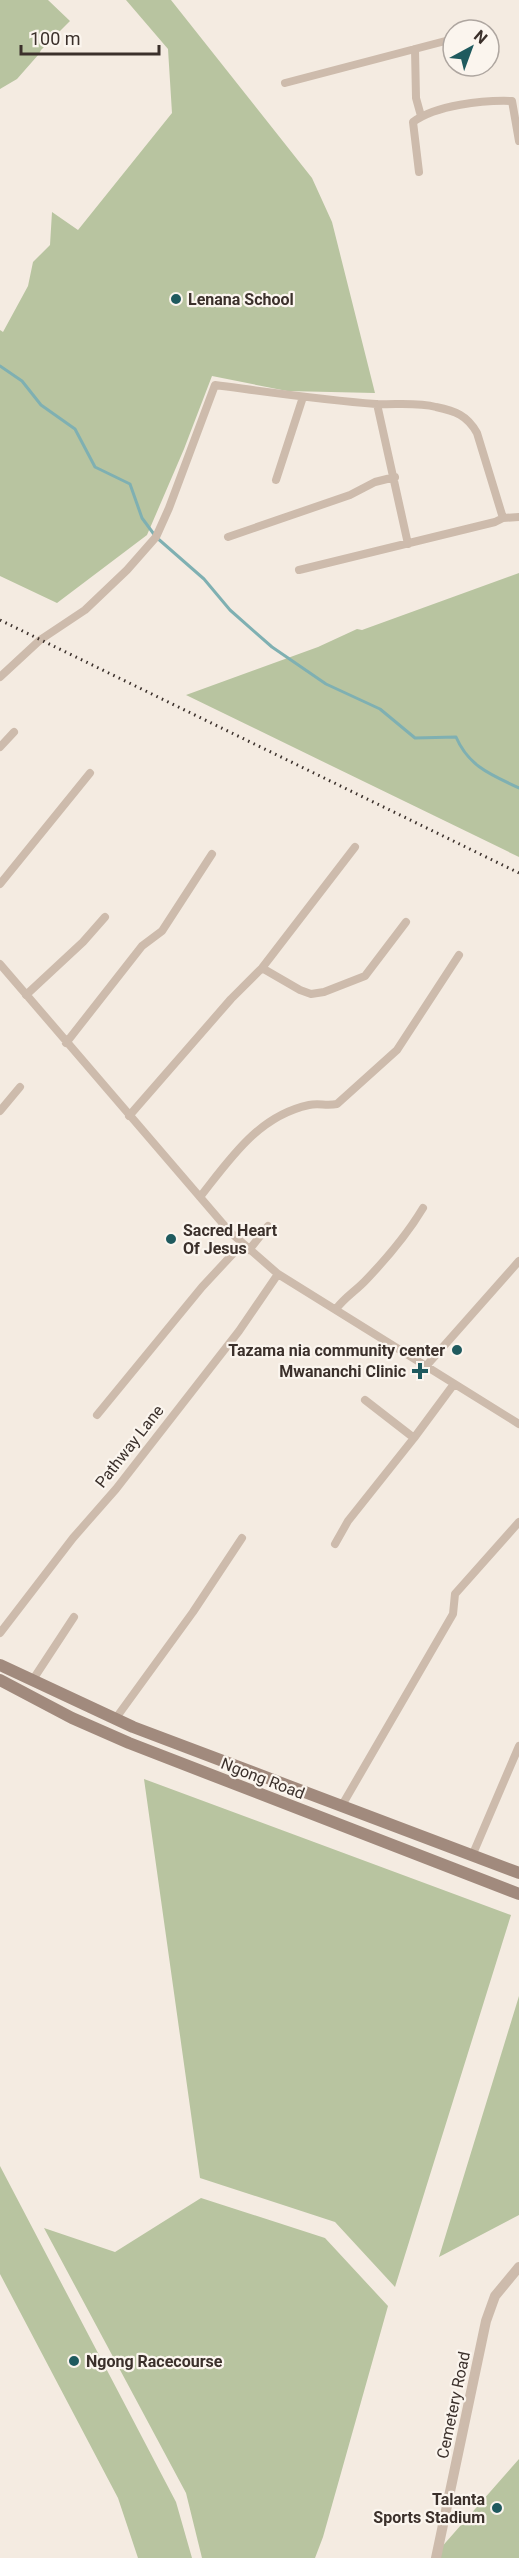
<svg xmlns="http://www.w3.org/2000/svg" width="519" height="2558" viewBox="0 0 519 2558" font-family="Roboto,sans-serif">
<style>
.green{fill:#b8c4a0}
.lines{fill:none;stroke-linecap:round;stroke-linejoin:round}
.stream{stroke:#7fb0b2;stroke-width:3}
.minor{stroke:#cdbbac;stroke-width:8}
.tertiary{stroke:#cdbbac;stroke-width:10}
.secondary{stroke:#a18a7d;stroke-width:12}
.rail{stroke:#3b302b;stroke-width:3;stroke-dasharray:1.5 4.5;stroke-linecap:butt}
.poi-dot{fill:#1f5a5e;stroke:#fbf5ee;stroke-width:2}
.labels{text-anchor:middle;stroke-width:4.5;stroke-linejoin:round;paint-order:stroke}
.poi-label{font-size:16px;font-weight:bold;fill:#3b302b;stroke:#fbf5ee;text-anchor:start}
.street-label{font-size:16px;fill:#3b302b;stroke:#fbf5ee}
</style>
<rect width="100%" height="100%" fill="#f4ebe1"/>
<path class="green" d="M0,0h48l22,21 -29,29 -2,4 -22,25 -17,10z
M126,0h45l141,178 20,44 43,171 -88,-2 -75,-15 -28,73 -37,86 -90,68 -57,-27v-246l3,2 25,-46 5,-24 17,-17 2,-33 26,18 94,-117 -4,-64z
M519,573v284l-333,-162 132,-48 39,-18 5,1z
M144,1779l367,136 -116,372 -60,-65 -135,-44z
M519,1996v219l-80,42z
M0,2166l176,336 16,56h-54l-20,-60 -118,-224z
M201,2198l124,40 63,68 -65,231 -8,21h-113l-16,-65 -142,-265 71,24z
M519,2459v99h-87z"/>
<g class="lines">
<path class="stream" d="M0,366l22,15 19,24 34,24 20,38 35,17 12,34 14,19 48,42 26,31 42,37 54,37 54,25 35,29 41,-1c13,30 36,38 63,51"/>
<path class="minor" d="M415,49l1,49 5,18
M285,83l168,-44
M419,172l-6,-50c23,-17 70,-22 99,-21l7,40
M377,404l31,140
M276,480l27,-83
M228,537l122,-42 25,-13 20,-5
M299,570l196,-48 8,-4 16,-1
M0,677l40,-37 45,-30 42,-40 29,-33 13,-29 46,-123c53,7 107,15 161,19 19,1 41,-2 60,3 19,4 31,8 41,26l26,85
M0,747l14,-15
M0,884l90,-111
M0,964l230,268 48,42 241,150
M262,968l38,22 11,4 13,-2 41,-16 41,-54
M26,995l57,-53 22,-25
M66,1043l76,-97 20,-15 50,-77
M0,1111l20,-24
M129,1116l102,-117 31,-31 93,-121
M200,1197c30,-38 58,-81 109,-92 9,-2 18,1 28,-1l60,-54 62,-95
M249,1250l19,-24
M336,1309c10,-13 20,-18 31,-30 20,-21 41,-46 56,-71
M427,1365l92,-104
M365,1400l49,38
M97,1415l105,-128 40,-43
M335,1544l13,-23 66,-83 40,-54
M0,1633l73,-95 43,-49 123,-158 39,-57
M32,1681l42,-64
M116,1718l77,-106 49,-74
M341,1807l112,-193 2,-20 64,-72
M472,1856l47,-110"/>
<path class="tertiary" d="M436,2558l50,-237 9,-25 24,-29"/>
<path class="secondary" d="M0,1665l133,62 386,146
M0,1680l72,38 57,25 390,151"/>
<path class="rail" d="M0,620l519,253"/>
</g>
<g class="poi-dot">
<circle cx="176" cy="299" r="6"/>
<circle cx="171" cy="1239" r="6"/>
<circle cx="457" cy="1350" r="6"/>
<path d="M417 1362h6v6h6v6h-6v6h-6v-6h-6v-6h6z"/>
<circle cx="74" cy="2361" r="6"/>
<circle cx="497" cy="2508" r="6"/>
</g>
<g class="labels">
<g class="poi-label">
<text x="188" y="305">Lenana School</text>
<text x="183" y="1236">Sacred Heart<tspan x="183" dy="18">Of Jesus</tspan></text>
<text x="445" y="1356" text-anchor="end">Tazama nia community center</text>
<text x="406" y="1377" text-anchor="end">Mwananchi Clinic</text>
<text x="86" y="2367">Ngong Racecourse</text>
<text x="485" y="2505" text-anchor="end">Talanta<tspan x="485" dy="18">Sports Stadium</tspan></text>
</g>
<g class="street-label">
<text transform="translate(129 1446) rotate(-52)" y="6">Pathway Lane</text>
<text transform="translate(263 1778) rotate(21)" y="6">Ngong Road</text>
<text transform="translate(453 2405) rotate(-78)" y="6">Cemetery Road</text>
</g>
</g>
<g transform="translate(471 48) rotate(41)"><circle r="28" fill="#fbf5ee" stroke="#aea6a0" stroke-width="1.5"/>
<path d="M0-4.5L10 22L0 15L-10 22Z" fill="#1f5a5e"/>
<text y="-9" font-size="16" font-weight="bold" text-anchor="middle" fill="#3b302b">N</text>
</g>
<path d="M21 45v9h138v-9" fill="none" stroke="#3b302b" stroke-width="3"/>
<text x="30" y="45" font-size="18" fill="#3b302b" stroke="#fbf5ee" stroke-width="4.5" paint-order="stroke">100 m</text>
</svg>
